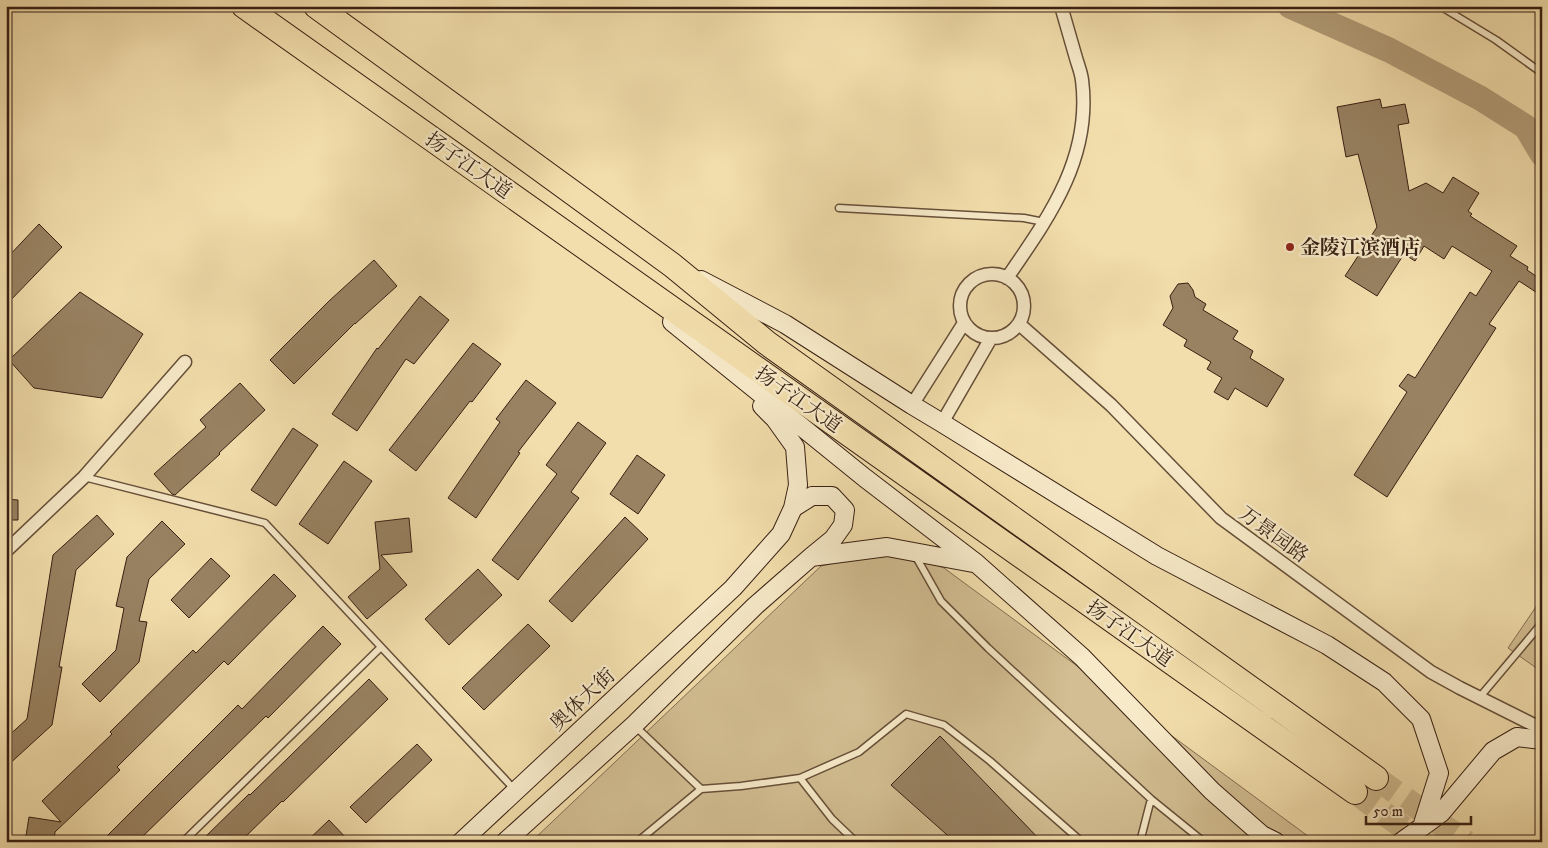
<svg xmlns="http://www.w3.org/2000/svg" width="1548" height="848" viewBox="0 0 1548 848" font-family="'IM FELL DW Pica','Noto Serif SC',serif">
<style>
.green{fill:#d2be92;stroke:#846e52}
.lines{fill:none;stroke-linecap:round;stroke-linejoin:round}
.river{stroke:#b29d78;stroke-width:25}
.building{fill:#988262;stroke:#371f12}
.highway-tunnel{stroke:#cdb88d;stroke-width:24;stroke-dasharray:24 12;stroke-linecap:butt}
.lane-casing{stroke:#664f38;stroke-width:9}
.street-casing{stroke:#664f38;stroke-width:15}
.secondary-casing{stroke:#371f12;stroke-width:20}
.highway-casing{stroke:#371f12;stroke-width:26}
.lane{stroke:#f7eac9;stroke-width:6}
.street{stroke:#f7eac9;stroke-width:12}
.secondary{stroke:#f7eac9;stroke-width:18}
.highway{stroke:#f2deac;stroke-width:24}
.poi-dot{fill:#8f2418;stroke:#f7eac9;stroke-width:2}
.labels{text-anchor:middle;stroke-width:4.5;stroke-linejoin:round;paint-order:stroke}
.street-label{font-size:20px;fill:#371f12;stroke:#f7eac9}
.poi-label{font-size:20px;font-weight:bold;fill:#371f12;stroke:#f7eac9;text-anchor:start}
</style>
<rect width="100%" height="100%" fill="#f2deac"/>
<filter id="stains"><feTurbulence type="fractalNoise" baseFrequency=".004" numOctaves="4"/><feColorMatrix values="0 0 0 0 .2 0 0 0 0 .09 0 0 0 0 .02 0 0 0 .5 -.17"/></filter>
<radialGradient id="worn" r=".72"><stop offset=".6" stop-color="#630" stop-opacity="0"/><stop offset="1" stop-color="#630" stop-opacity=".3"/></radialGradient>
<path class="green" d="M894,555l31,6 19,7 372,274h-785l290,-276 38,-9z
M1542,598v74l-34,-24z"/>
<g class="lines">
<path class="river" d="M1290,6l99,44 91,48 46,29 16,27"/>
</g>
<path class="building" d="M1380,99l2,9 23,-4 4,19 -11,2 11,66 17,-8 17,10 10,-16 26,16 -11,18 4,3 -2,2 47,30 -7,10 18,11 -1,3 15,10v16l-23,-15 -30,43 7,4 -109,169 -33,-22 53,-83 -8,-6 9,-12 7,4 55,-86 6,4 16,-25 -40,-25 -8,13 -20,-13 -9,15 -11,-7 -27,42 -32,-20 32,-49 -19,-73 -12,3 -9,-50z
M39,224l23,23 -56,58v-46z
M374,260l23,26 -42,38v-1l-61,61 -24,-24 59,-59z
M1188,283l5,7 2,7 11,7 -3,6 35,21 -5,8 20,12 -3,7 34,21 -17,28 -32,-19 -7,12 -14,-8 8,-14 -15,-9 4,-7 -27,-16 3,-6 -24,-15 10,-17 -3,-12 8,-12z
M80,292l63,42 -41,64 -68,-10 -25,-28z
M420,296l29,24 -35,44 -8,-5 -49,72 -25,-17 45,-66 1,1z
M473,343l28,21 -29,38 -2,-1 -54,70 -27,-21z
M526,380l30,23 -38,49 2,1 -44,65 -28,-20 52,-76 -4,-3z
M240,383l25,27 -46,43 1,1 -45,41 -3,-1 -18,-20 52,-47 -6,-7z
M578,422l28,21 -35,49 8,6 -61,82 -26,-20 65,-86 -11,-9z
M293,428l25,17 -42,61 -25,-16z
M637,455l28,20 -27,39 -28,-20z
M344,461l28,20 -44,63 -29,-20z
M6,499l12,1v20h-12z
M97,515l17,19 -38,36 -17,97h3l-10,58 -46,42v-29l21,-19 26,-164z
M625,517l23,22 -76,83 -23,-21z
M409,518l3,34 -31,3 26,30 -40,34 -19,-22 32,-28 -5,-47z
M162,521l23,23 -36,35 -10,42 8,1 -8,40 -39,40 -18,-18 34,-34 8,-42 -8,-2 11,-49z
M211,558l19,18 -41,42 -18,-18z
M478,569l24,26 -53,50 -24,-26z
M274,574l22,22 -68,69 -4,-4 -107,106 3,3 -65,62 -1,10h-29l4,-25 32,5 -19,-21 70,-67 -2,-2 83,-82 3,3z
M528,624l22,22 -66,64 -22,-22z
M323,626l18,18 -73,74 -2,-2 -129,126h-36l137,-137 4,4z
M369,679l19,20 -105,103 -1,-1 -42,41h-40l49,-48 1,1z
M940,736l102,106h-87l-64,-57z
M417,744l15,16 -66,63 -16,-16z
M329,820l21,22h-44z"/>
<g class="lines">
<path class="highway-tunnel" d="M1376,778l90,64
M1355,792l68,50"/>
<defs>
<path id="lane" d="M1440,6l56,34 46,33
M839,208l185,10 20,4
M84,477l181,46 250,267
M915,555l26,46 47,47 163,151 53,43
M1479,698l63,-75
M635,726l66,63
M800,778l32,41 24,23
M183,842l197,-194
M637,842l64,-53 40,-3 59,-8 59,-26 47,-38 38,11 46,36 92,81
M1140,842l11,-43"/>
<path id="street" d="M960 306a32 32 0 1 1 64 0a32 32 0 1 1-64 0Z
M1007,278c42,-61 85,-120 75,-198 -1,-8 -4,-15 -6,-22 -5,-17 -10,-35 -15,-52
M1019,324l92,81 110,113 210,154 29,16 82,41
M912,405l52,-82
M942,423l49,-85
M6,551l78,-74 101,-115"/>
<path id="secondary" d="M701,280l84,44 127,81 30,18 215,133 170,89 57,37 37,37 18,54 -17,54 -21,15
M672,322l193,156 111,85 106,94 130,134 50,44 14,7
M793,508l19,-12h20l13,14 -2,15 -10,14 -22,18
M1422,827l19,-14 52,-62 24,-14 25,3
M461,842l272,-254 48,-54 12,-26 5,-23 -3,-38 -20,-28 -13,-13
M505,842l129,-117 121,-119 56,-49 76,-10 86,16"/>
<path id="highway" d="M244,6l1111,786
M316,6l356,259 95,78 609,435"/>
</defs>
<use href="#lane" class="lane-casing"/>
<use href="#street" class="street-casing"/>
<use href="#secondary" class="secondary-casing"/>
<use href="#highway" class="highway-casing"/>
<use href="#lane" class="lane"/>
<use href="#street" class="street"/>
<use href="#secondary" class="secondary"/>
<use href="#highway" class="highway"/>
</g>
<circle class="poi-dot" cx="1290" cy="247" r="5"/>
<g class="labels">
<g class="street-label">
<text transform="translate(469 165) rotate(35)" y="7">扬子江大道</text>
<text transform="translate(799 399) rotate(35)" y="7">扬子江大道</text>
<text transform="translate(1274 534) rotate(36)" y="7">万景园路</text>
<text transform="translate(1130 633) rotate(35)" y="7">扬子江大道</text>
<text transform="translate(582 699) rotate(-43)" y="7">奥体大街</text>
</g>
<g class="poi-label">
<text x="1300" y="254">金陵江滨酒店</text>
</g>
</g>
<rect width="1548" height="848" fill="none" stroke="#f2deac" stroke-width="25"/>
<rect x="8" y="8" width="1533" height="833" fill="none" stroke="#371f12" stroke-width="2.5"/>
<rect x="12" y="12" width="1523" height="823" fill="none" stroke="#371f12"/>
<path d="M1366 816v8h105v-8" fill="none" stroke="#371f12" stroke-width="2.5"/>
<text x="1373" y="816" font-size="15" fill="#371f12" stroke="#f7eac9" stroke-width="4" paint-order="stroke">50 m</text>
<rect width="100%" height="100%" filter="url(#stains)"/>
<rect width="100%" height="100%" fill="url(#worn)"/>
</svg>
